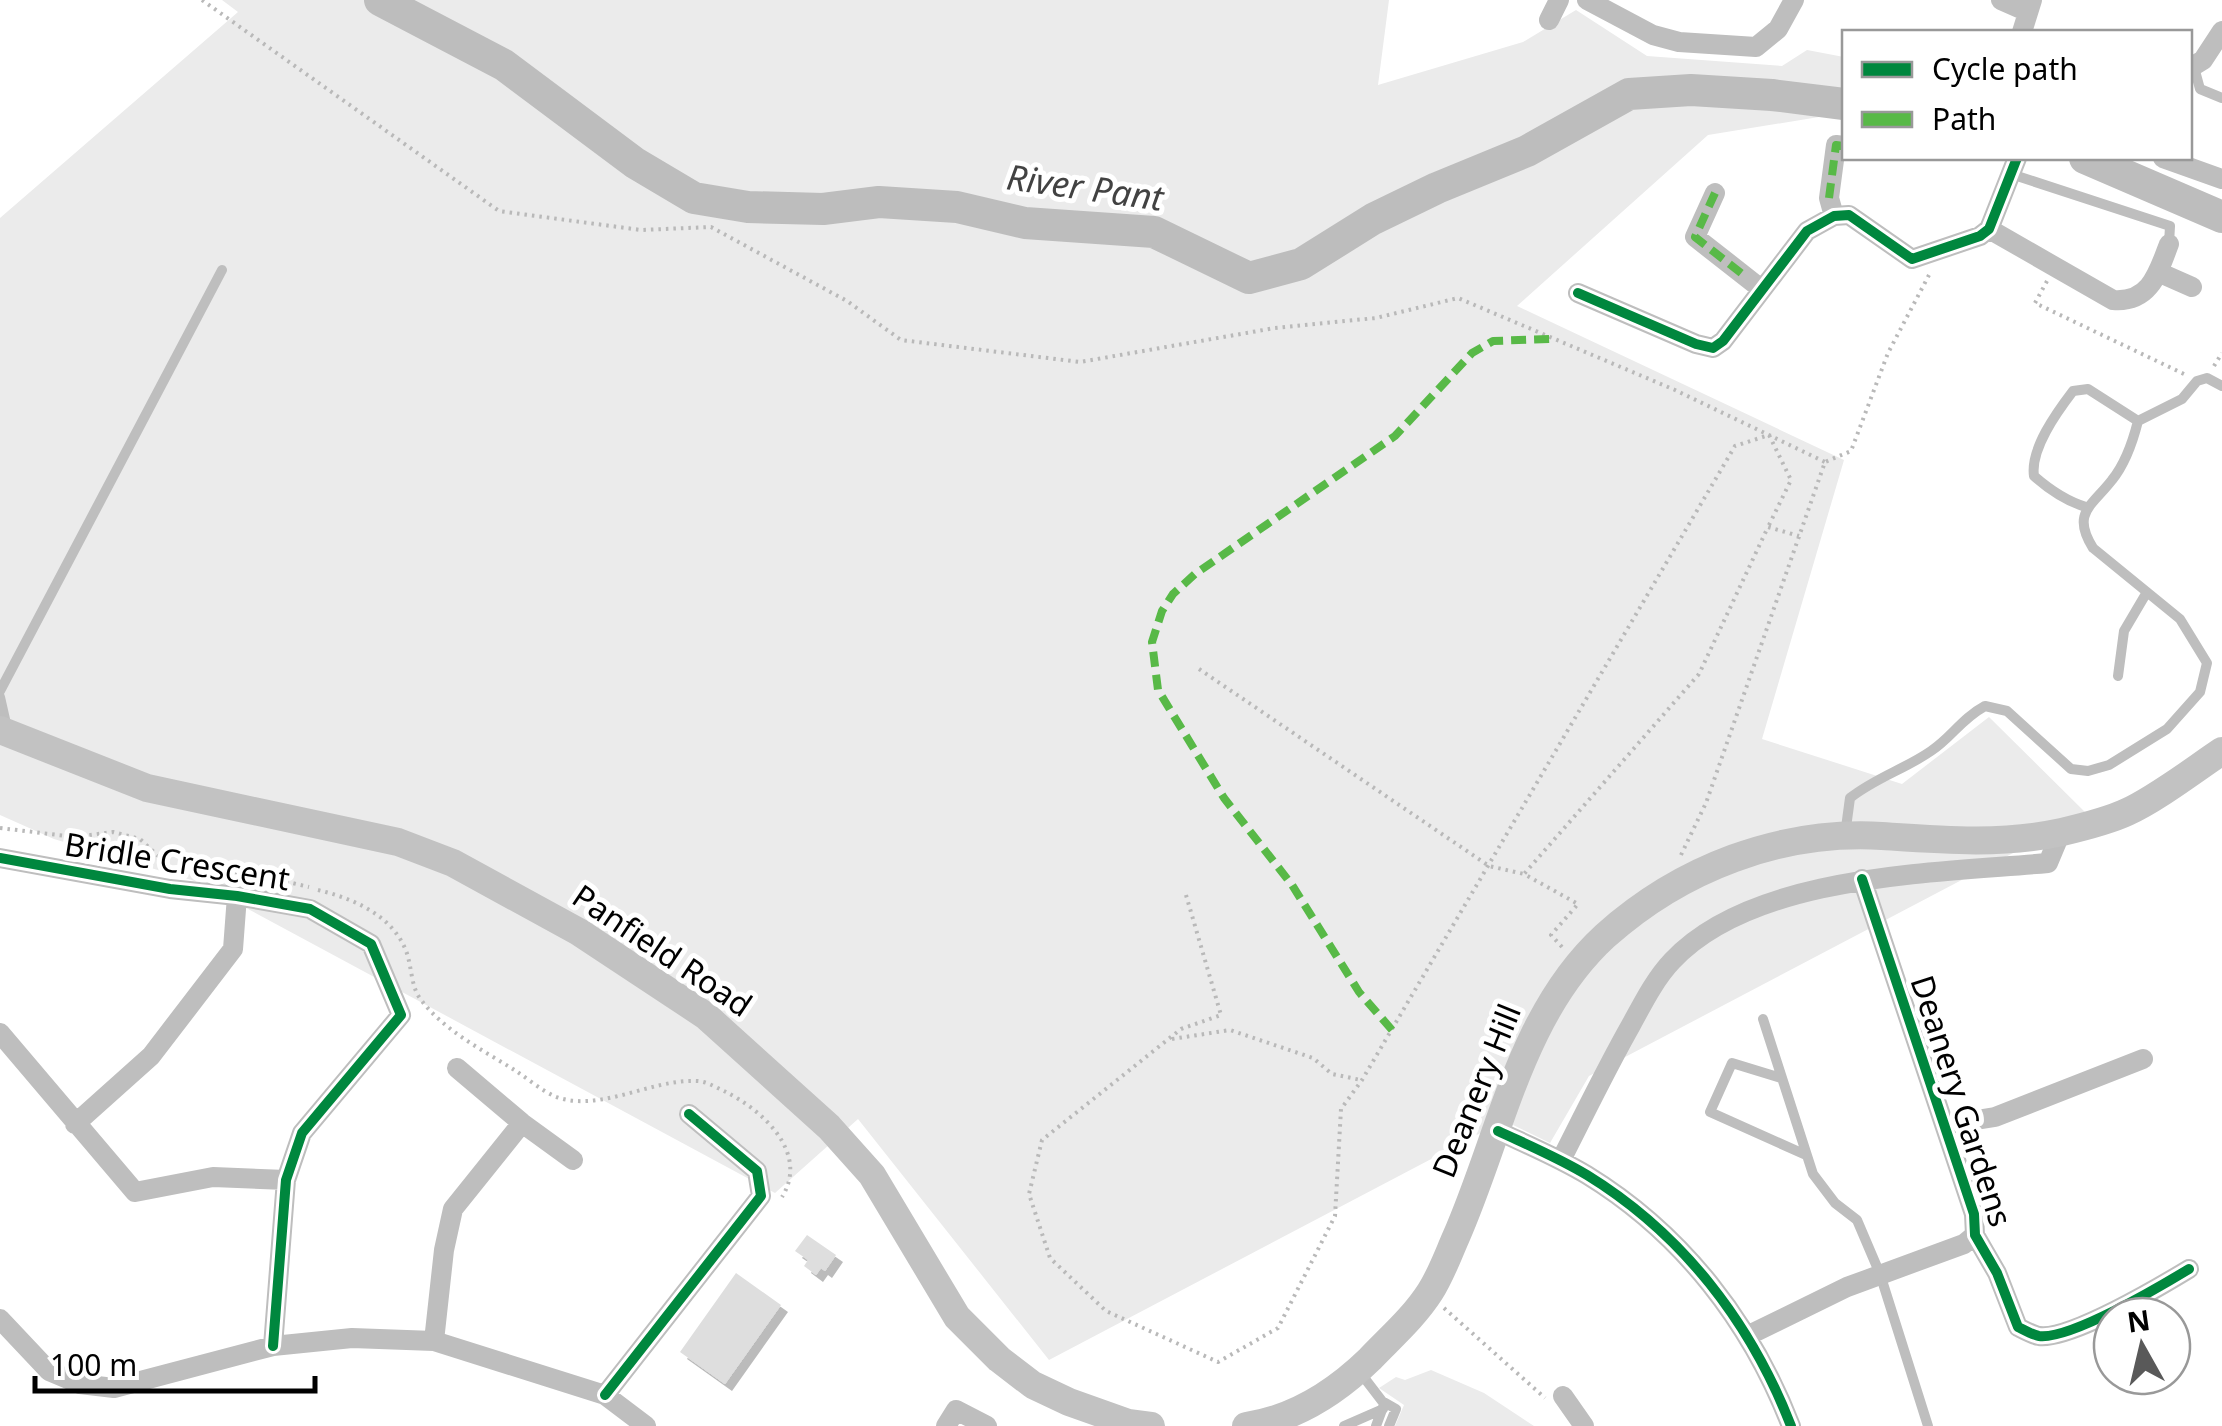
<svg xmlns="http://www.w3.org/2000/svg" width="2222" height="1426" viewBox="0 0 2222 1426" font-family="'Noto Sans',sans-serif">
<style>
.green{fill:#ebebeb}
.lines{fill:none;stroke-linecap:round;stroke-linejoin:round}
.river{stroke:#bdbdbd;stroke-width:32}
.building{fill:#dedede;filter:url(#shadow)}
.path{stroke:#b9b9b9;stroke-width:4;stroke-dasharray:2.5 5;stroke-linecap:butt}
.service{stroke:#bebebe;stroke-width:10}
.minor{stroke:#bebebe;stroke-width:20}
.secondary{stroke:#c2c2c2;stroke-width:28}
.quiet{stroke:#58b947;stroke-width:8;stroke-dasharray:15 8;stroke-linecap:butt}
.cycleway-casing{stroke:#fff;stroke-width:16}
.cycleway{stroke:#00873e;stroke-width:10}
.labels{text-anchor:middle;stroke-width:10;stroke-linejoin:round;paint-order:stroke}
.street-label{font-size:32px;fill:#000;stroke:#fff}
.water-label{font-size:35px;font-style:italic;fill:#424242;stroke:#fff}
</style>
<defs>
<filter id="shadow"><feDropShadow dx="7" dy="7" stdDeviation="0" flood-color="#0004"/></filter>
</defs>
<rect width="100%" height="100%" fill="#fff"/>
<path class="green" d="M222,0h1167l-11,85 145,-43 53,-32 71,46 135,10 25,-16 37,7v63l-19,-4 -117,19 -191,171 327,154 -82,279 140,45 87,-67 98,97 -498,262 -39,67 -39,-19 2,-8 -464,244 -191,-241 -83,74 -577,-311 -144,-43 -54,-24v-597l238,-206z
M1431,1370l53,23 50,33h-139l9,-21 -25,-17 17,-11 9,3z"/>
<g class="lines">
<path class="river" d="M380,0l124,65 131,98 59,35 54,9 75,2 56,-7 78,5 68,16 129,9 95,46 52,-14 72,-45 64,-31 90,-37 102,-57 62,-4 81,5 72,9
M2085,158l137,59"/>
</g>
<path class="building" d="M807,1235l29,20 -11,16 -4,-3 -5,7 -12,-9 4,-6 -13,-9z
M736,1273l45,32 -56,79 -45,-32z"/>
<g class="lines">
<path class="path" d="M202,0l297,211 142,19 70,-3 136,74 54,39 179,22 195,-34 101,-10 82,-20 217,92 150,72
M2047,281l-12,22 149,71
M2214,366l8,-13
M1199,669l290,197 35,8
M0,828l75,9 38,-5 27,7 31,29
M1681,855l25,-52 119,-341 26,-11 37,-98 41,-78
M220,874l22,-3 67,16
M318,890c33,8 70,23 86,56 8,16 6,37 15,51 23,33 64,53 97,74 12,8 25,19 38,25 44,18 96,-17 142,-15 10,0 19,6 28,10 37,18 86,61 58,106
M1186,895l35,120 -40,14 -139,111 -13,54 21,64 56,53 112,51 60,-34 57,-112 6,-107 21,-29 373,-634 34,-11 22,45 -23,47
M1562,947l-11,-12 27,-31 -54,-30 175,-200 69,-147 31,9
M1172,1039l58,-9 83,28 19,16 29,6
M1444,1308l101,90"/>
<path class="service" d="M2194,67l6,22 22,9
M2011,174l159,52 -1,18
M2138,421l44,-22 15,-18 10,-3 15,8
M2118,676l6,-45 23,-39
M0,691l222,-421
M0,697l7,31
M1845,835l5,-37c25,-20 55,-29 81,-47 21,-14 30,-32 54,-45l22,5 64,58 17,2 21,-6 58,-36 33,-37 7,-29 -27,-44 -87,-71c-22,-35 -1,-42 19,-68 13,-16 21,-39 26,-59l-50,-32 -15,2c-16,21 -43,58 -39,85 16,14 32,25 52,31
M1763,1019l50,155 22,29 22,17 23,54 48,152
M1781,1078l-49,-15 -22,49 96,43
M1359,1371l23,30 14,8 -7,17
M1344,1426l39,-17
M1376,1426l7,-19"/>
<path class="minor" d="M1587,0l66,35 26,7 77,5 22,-18 16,-29
M2001,0l25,11
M1549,20l10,-20
M2022,32l10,-32
M2190,68l13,-8 19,-29
M2163,158l59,21
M1715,193l-20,44 65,51
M1834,216l-5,-18 7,-53 8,1
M1989,229l124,71c37,3 45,-27 56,-56
M2158,272l34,15
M1578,293l118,51 17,4 10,-7 84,-110 27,-15 15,-1 63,44 68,-23 9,-7 28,-71
M0,858l170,31 67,7 73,13 61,35 30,71 -99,118 -16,47 -13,166
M1862,879l112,335 1,21 22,38 21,54c6,3 15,8 21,9 31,4 122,-50 150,-67
M0,1033l135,159 78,-15 73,3
M457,1068l65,55 51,37
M75,1124l76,-68 82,-107 4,-53
M1945,1125l50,-8 148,-58
M1498,1131c30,14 61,27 89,44 96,59 164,148 204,251
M1561,1160c23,-45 45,-91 70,-135 12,-22 24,-46 41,-64 81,-87 264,-88 376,-98l13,-31
M0,1319l49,52 31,13 34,4 159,-42 79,-8 82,3 171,54 41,31
M1749,1335l98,-48 117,-43 11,-9
M434,1341l10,-91 9,-41 69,-86
M605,1395l156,-199 -4,-25 -68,-57
M1563,1396l21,30
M946,1426l10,-16 31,16"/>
<path class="secondary" d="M0,730l147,58 251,54 55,21 126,69 127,84 123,111 43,48 85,142 42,42 34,26 36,17 59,21 23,3
M1246,1426c48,-7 90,-34 124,-67 21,-22 44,-42 60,-67 11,-17 18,-37 26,-55 45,-102 64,-223 149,-301 76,-68 175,-106 277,-100 60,4 120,9 180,-4 21,-5 46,-11 65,-20 29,-13 68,-43 95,-61"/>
<path class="quiet" d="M1715,193l-20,44 51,40
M1829,198l7,-53 8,1
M1392,1030l-33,-38 -67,-107 -68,-87 -66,-108 -6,-48 10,-31 11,-17 22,-20 200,-138 77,-83 21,-12 57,-2"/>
<defs>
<path id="cycleway" d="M1578,293l118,51 17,4 10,-7 84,-110 27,-15 15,-1 63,44 68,-23 9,-7 28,-71
M0,858l170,31 67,7 73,13 61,35 30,71 -99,118 -16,47 -13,166
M1862,879l112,335 1,21 22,38 21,54c6,3 15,8 21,9 31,4 122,-50 150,-67
M1498,1131c30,14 61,27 89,44 96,59 164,148 204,251
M605,1395l156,-199 -4,-25 -68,-57"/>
</defs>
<use href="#cycleway" class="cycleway-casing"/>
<use href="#cycleway" class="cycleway"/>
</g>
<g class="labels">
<g class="street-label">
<text transform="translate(177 862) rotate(9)" y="11">Bridle Crescent</text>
<text transform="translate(662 951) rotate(34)" y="11">Panfield Road</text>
<text transform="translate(1477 1091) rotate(-68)" y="11">Deanery Hill</text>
<text transform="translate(1961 1101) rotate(72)" y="11">Deanery Gardens</text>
</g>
<g class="water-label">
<text transform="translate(1085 188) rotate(8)" y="12">River Pant</text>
</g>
</g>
<rect x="1842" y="30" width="350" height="130" fill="#ffffff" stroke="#999999" stroke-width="2.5"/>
<rect x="1862" y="62" width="50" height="15" fill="#00873e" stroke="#999999" stroke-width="2.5"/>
<text x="1932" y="80" font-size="30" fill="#000000">Cycle path</text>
<rect x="1862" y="112" width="50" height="15" fill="#58b947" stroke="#999999" stroke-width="2.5"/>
<text x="1932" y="130" font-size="30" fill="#000000">Path</text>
<g transform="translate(2142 1346) rotate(352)"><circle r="48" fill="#ffffff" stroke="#999999" stroke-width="2.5"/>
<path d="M0-8L18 38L0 25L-18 38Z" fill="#595959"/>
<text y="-15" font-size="28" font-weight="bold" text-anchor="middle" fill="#000000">N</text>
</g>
<path d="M35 1376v15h280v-15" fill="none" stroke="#000000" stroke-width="5"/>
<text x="50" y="1376" font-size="30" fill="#000000" stroke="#ffffff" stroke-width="8" paint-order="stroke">100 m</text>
</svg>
